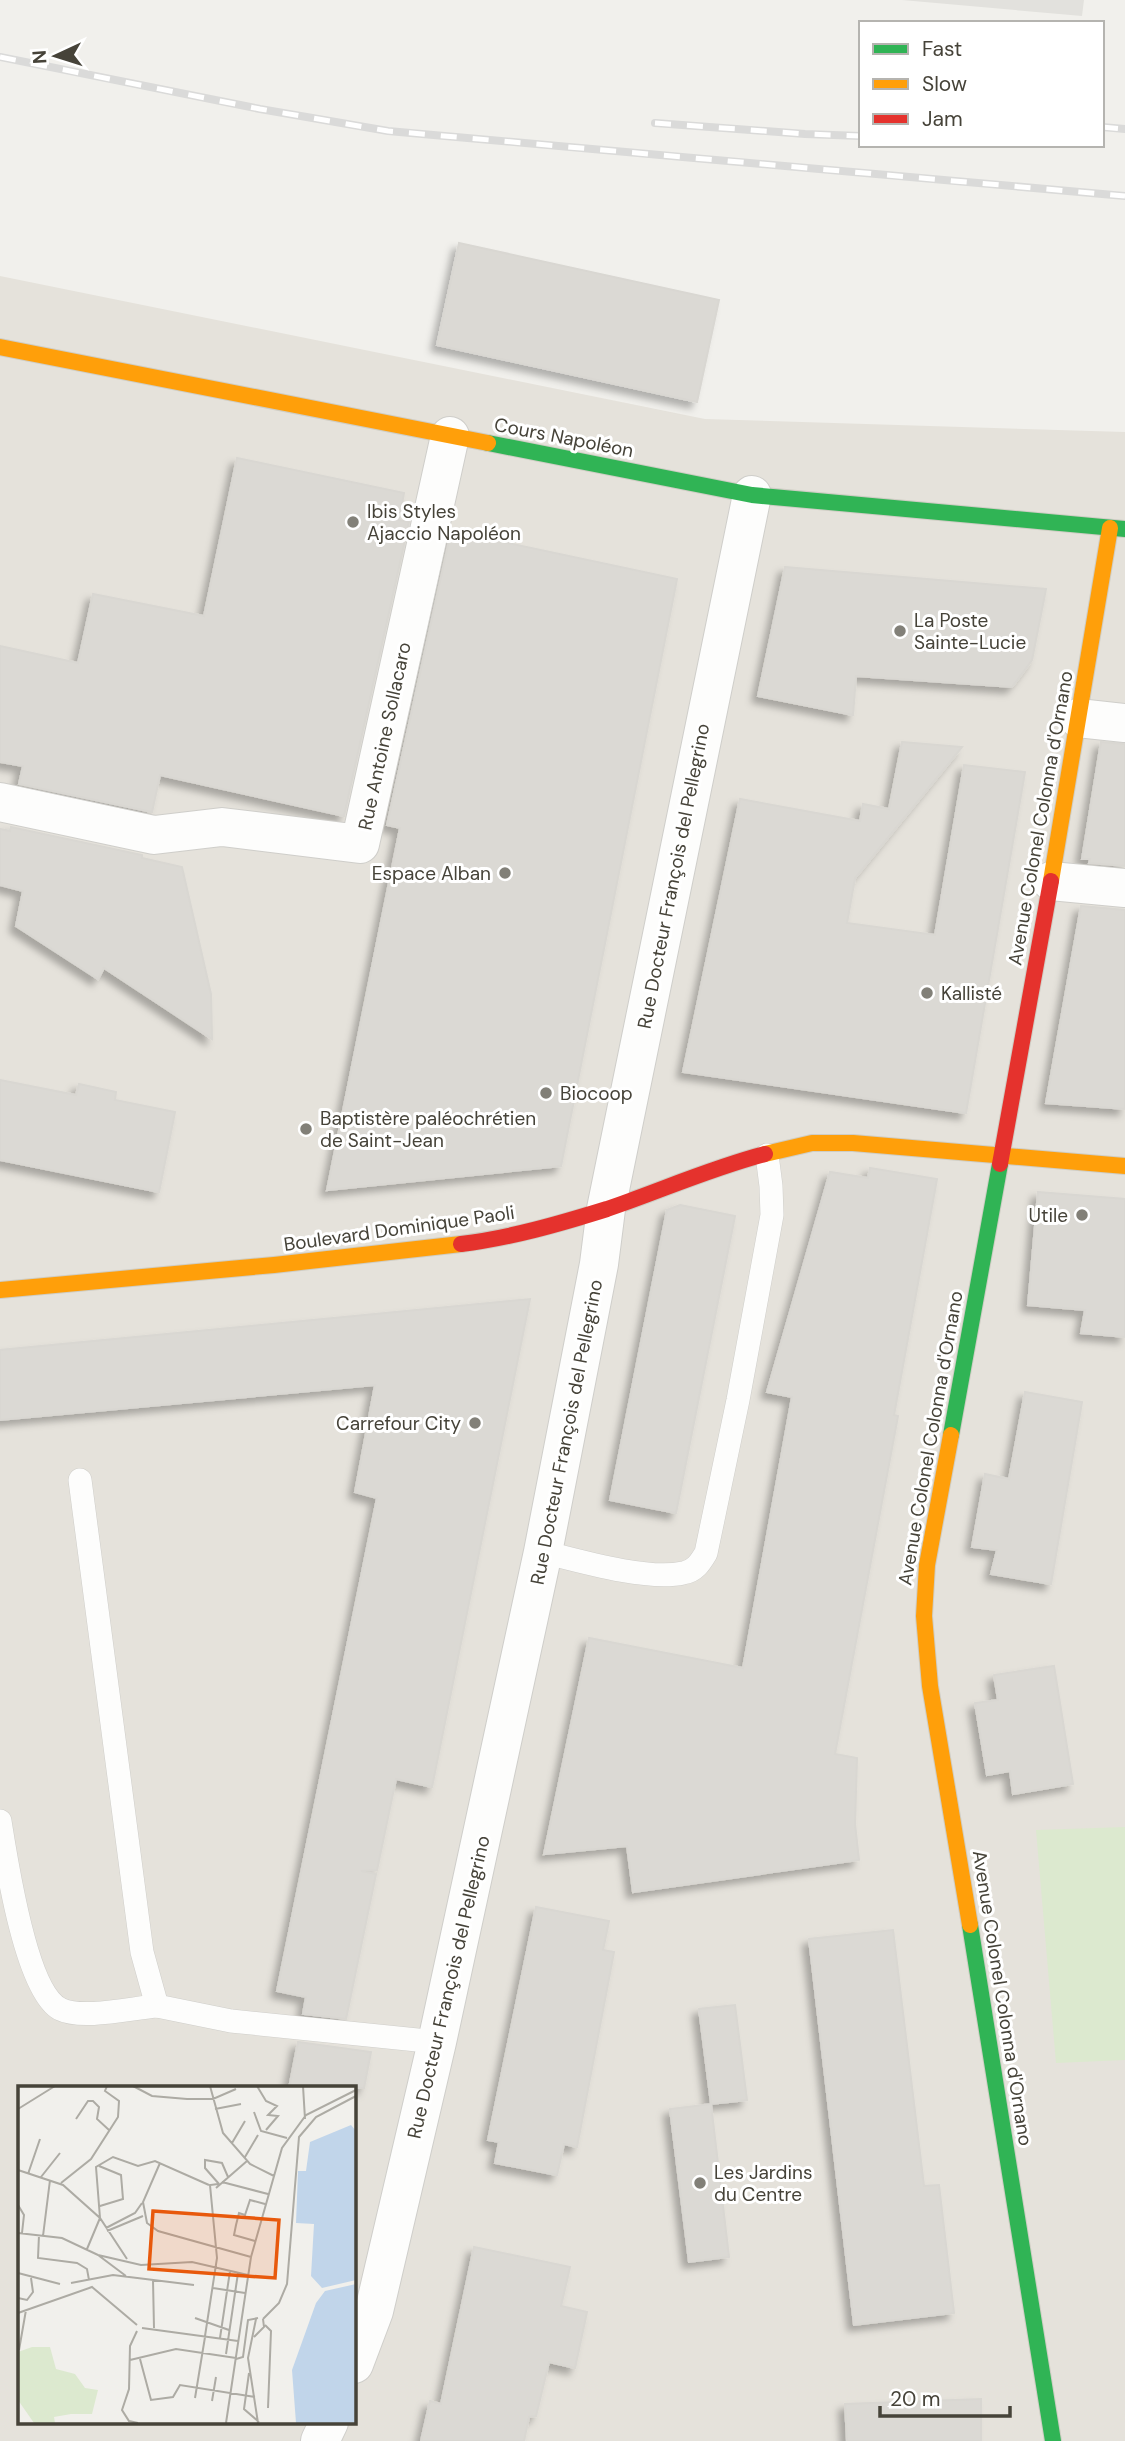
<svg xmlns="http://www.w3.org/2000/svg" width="1125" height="2441" font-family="'DM Sans',sans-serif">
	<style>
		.residential { fill: #e5e2db; fill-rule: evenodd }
		.green { fill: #dce9cf }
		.parking { fill: #e2e1dd }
		.building { fill: #dbd9d4; stroke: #d9d7d2; stroke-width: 2; filter: url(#shadow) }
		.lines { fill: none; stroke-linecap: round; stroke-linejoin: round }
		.lane-casing { stroke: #cfceca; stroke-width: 24 }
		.street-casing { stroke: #cfceca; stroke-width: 40 }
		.fast-casing { stroke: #cfcdc4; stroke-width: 18 }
		.slow-casing { stroke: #cfcdc4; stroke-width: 18 }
		.jam-casing { stroke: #cfcdc4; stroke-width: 18 }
		.lane { stroke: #fdfdfc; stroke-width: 23 }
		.street { stroke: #fdfdfc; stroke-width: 38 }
		.fast { stroke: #30b455; stroke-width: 16 }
		.slow { stroke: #ff9f0a; stroke-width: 16 }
		.jam { stroke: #e5322d; stroke-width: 16 }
		.rail-casing { stroke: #dadad9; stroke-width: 8 }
		.rail { stroke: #fff; stroke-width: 5; stroke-dasharray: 16; stroke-linecap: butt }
		.poi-dot { fill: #828078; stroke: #fff; stroke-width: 2.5 }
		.labels { text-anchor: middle; stroke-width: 6; stroke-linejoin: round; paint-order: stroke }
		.street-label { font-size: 19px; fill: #464339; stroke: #fff }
		.poi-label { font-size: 19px; fill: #464339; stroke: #fff; text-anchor: start }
		.inset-road { fill: none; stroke: #adaba4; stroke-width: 2 }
		.view { fill: #e8590c; fill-opacity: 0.15; stroke: #e8590c; stroke-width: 3.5 }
		.inset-edge { fill: none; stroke: #464339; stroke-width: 3.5 }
	</style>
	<defs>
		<filter id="shadow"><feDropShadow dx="-6" dy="6" stdDeviation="3.5" flood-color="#0004"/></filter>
	</defs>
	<rect width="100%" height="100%" fill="#f1f0ec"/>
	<path class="residential" d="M0,276L705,419L1125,432V2441H0ZM19,2088H354V2422H19Z"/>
	<path class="green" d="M1125,1827V2060L1056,2063L1036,1830Z"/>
	<path class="parking" d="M902,0H1084L1082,16Z"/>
	<g class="building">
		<path d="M459,243L719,300L697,402L437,345Z"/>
		<path d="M237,458L404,493L399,520L409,522L344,816L160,775L152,812L19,784L23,766L0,762V646L78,663L93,594L204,616Z"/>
		<path d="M451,531L677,579L561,1166L327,1190L400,828L387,825Z"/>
		<path d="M785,567L1046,589L1032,660L1012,687L856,676L853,715L758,696Z"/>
		<path d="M902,742L962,747L855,878L847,923L935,935L964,765L1025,772L966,1113L683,1072L740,799L860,821L863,804L889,809Z"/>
		<path d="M1101,742L1125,744V866L1089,863L1090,859H1082Z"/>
		<path d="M11,827L142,855V858L182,867L211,994L212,1039L104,968L98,979L16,926L23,891L0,885V829L10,831Z"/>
		<path d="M1081,906L1125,910V1109L1046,1103Z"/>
		<path d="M0,1080L76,1095L79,1084L116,1092L115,1100L175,1112L159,1192L0,1160Z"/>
		<path d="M870,1168L937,1179L894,1415L898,1416L835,1754L857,1758L855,1824L859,1860L633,1892L627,1846L544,1854L589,1638L743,1668L792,1397L767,1392L830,1172L868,1178Z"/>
		<path d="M1038,1192L1125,1199V1337L1081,1333L1085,1310L1028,1305Z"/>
		<path d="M680,1205L735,1216L676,1513L610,1500L667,1210Z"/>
		<path d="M530,1299L432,1787L396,1779L377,1870L361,1871L376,1874L346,2019L303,2014L306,1997L277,1991L377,1498L355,1492L375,1385L0,1420V1350Z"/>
		<path d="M1025,1392L1082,1402L1051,1584L991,1574L997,1550L972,1547L985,1474L1009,1479Z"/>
		<path d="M1054,1666L1073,1784L1013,1794L1010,1771L987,1775L975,1703L998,1700L994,1675Z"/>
		<path d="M536,1907L609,1921L603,1950L614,1952L577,2147L564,2144L557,2175L495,2163L499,2142L488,2140Z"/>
		<path d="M893,1930L924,2186L939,2185L954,2313L854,2325L809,1939Z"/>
		<path d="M735,2005L747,2100L711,2104L699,2009Z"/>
		<path d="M298,2042L371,2052L364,2088H289Z"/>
		<path d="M711,2104L729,2257L689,2262L670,2109Z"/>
		<path d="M474,2247L570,2267L561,2306L587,2312L575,2368L549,2362L536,2416L529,2417L524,2441H421L430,2401L441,2404Z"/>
		<path d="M981,2399V2441H847L845,2404Z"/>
	</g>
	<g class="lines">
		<defs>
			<g id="lane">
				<path d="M80,1480L142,1952L157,2006L231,2021L437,2042"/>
				<path d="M543,1552C579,1561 648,1581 683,1573C695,1571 700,1563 706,1553L738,1400L772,1215L771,1186L767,1155"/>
				<path d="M0,1821C6,1859 26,1991 60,2009C82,2020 132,2008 157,2006"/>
			</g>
			<g id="street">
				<path d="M1078,718L1125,723"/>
				<path d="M0,802L154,835L222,827L360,844L450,436"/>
				<path d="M1051,881L1125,888"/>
				<path d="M354,2364L374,2311L437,2042L543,1552L599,1264L606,1209L752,495"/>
				<path d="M320,2441L329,2422"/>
			</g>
			<g id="fast">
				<path d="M488,443L752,495L1125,529"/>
				<path d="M951,1435L1000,1164"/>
				<path d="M970,1925L1053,2441"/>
			</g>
			<g id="slow">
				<path d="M0,347L488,443"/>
				<path d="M1051,881L1110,528"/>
				<path d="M765,1154L812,1143H853L1125,1166"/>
				<path d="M0,1290L274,1265L461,1244"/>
				<path d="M951,1435L927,1565L924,1616L930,1686L970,1925"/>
			</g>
			<g id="jam">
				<path d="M1000,1164L1051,881"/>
				<path d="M461,1244C510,1238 559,1224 607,1209C660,1191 711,1168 765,1154"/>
			</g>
		</defs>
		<use href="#lane" class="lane-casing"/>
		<use href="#street" class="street-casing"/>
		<use href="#fast" class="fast-casing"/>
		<use href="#slow" class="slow-casing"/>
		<use href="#jam" class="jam-casing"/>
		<use href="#lane" class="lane"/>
		<use href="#street" class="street"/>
		<use href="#fast" class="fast"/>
		<use href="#slow" class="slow"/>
		<use href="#jam" class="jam"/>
		<defs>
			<g id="rail">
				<path d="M0,57L260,109L388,131L1125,196"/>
				<path d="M655,123L805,134L861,136"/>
				<path d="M1102,127L1125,129"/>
			</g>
		</defs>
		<use href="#rail" class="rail-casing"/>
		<use href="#rail" class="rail"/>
	</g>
	<g class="poi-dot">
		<circle cx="353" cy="522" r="7"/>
		<circle cx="900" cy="631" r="7"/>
		<circle cx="505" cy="873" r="7"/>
		<circle cx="927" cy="993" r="7"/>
		<circle cx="546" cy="1093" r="7"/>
		<circle cx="306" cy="1129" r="7"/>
		<circle cx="1082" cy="1215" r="7"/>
		<circle cx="475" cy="1423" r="7"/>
		<circle cx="700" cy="2183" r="7"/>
	</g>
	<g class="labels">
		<g class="street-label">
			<text transform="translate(564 437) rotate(11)" y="7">Cours Napoléon</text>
			<text transform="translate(384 736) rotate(-78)" y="7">Rue Antoine Sollacaro</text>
			<text transform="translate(1040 818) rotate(-80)" y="7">Avenue Colonel Colonna d'Ornano</text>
			<text transform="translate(673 876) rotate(-79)" y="7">Rue Docteur François del Pellegrino</text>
			<text transform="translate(399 1228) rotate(-8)" y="7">Boulevard Dominique Paoli</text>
			<text transform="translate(566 1432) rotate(-79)" y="7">Rue Docteur François del Pellegrino</text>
			<text transform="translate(930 1438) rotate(-80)" y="7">Avenue Colonel Colonna d'Ornano</text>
			<text transform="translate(448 1987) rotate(-77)" y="7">Rue Docteur François del Pellegrino</text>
			<text transform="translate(1003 1998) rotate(81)" y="7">Avenue Colonel Colonna d'Ornano</text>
		</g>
		<g class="poi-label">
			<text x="367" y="518">Ibis Styles<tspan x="367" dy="22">Ajaccio Napoléon</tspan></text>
			<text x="914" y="627">La Poste<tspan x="914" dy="22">Sainte-Lucie</tspan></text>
			<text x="491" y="880" text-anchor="end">Espace Alban</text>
			<text x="941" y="1000">Kallisté</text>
			<text x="560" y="1100">Biocoop</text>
			<text x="320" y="1125">Baptistère paléochrétien<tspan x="320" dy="22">de Saint-Jean</tspan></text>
			<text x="1068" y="1222" text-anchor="end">Utile</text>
			<text x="461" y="1430" text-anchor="end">Carrefour City</text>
			<text x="714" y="2179">Les Jardins<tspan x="714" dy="22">du Centre</tspan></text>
		</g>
	</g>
	<g transform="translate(18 2086)">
		<rect width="338" height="338" fill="#f1f0ec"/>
		<path d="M14,261H32L38,283L57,288L67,302L80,304L74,328H53L36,331L37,337H16L0,314V266Z" fill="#dce9cf"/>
		<path d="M333,39L338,45V194L304,202L293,190L296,138L278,137L280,85H288L292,56ZM338,198V337H278L274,284L298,217L307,205Z" fill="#c1d5ea"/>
		<path class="inset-road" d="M115,0L134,10L169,13H195L218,3M192,0L205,47L232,78L256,90M239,0L248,15L259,20L250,29L260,30L248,44M285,0L287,33M0,23L37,0M197,23L223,18M236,26L243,45L269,52M58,33L70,15H75L81,21L79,33L91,44M214,57L227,35M227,71L240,49M142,77L125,116L129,137L140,145L233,171M81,80L103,89L105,113L82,120M0,84L45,99L82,132L109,173M10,88L22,53M23,91L42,67M204,96L250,108M43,97L73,73L100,31L101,15L87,5L89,0M201,98L187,82V74L204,77L210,91M198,102L229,75M0,119L6,129L4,147M88,142L117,127L124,117M89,145L125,130M0,147L44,152L80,169L123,179L174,176L230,189M21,149L20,172L59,177L69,183L71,194M25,150L32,94M237,155L216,149L218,139L221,127L227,129L232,114L247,118M69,163L82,132L78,81L95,71L120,80L137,75L191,99M80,169L108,190M0,187L42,198M135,194L136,242M53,197L95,189L176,199M195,202L227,207M0,212L9,214L15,206L13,192M0,227L74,201L119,239M177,232L211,244M238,233L230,272L240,337M245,233L261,217L269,198L281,51L298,31L338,10M247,239L253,245L250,322M124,242L220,255M119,245L112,260L111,303L104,324L111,335L120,337M187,250L199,172L192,99L200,98M236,251L246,241L245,233M202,252L212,185M1,264L8,224M208,268L220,187M122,273L133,314L155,311L162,299L237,311M218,273L225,271L230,234L240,232M112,274L158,263L218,272M231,287L226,323L241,336M177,312L187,251M194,315L198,291M208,337L233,171L264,62L288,29L338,4"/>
		<path class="view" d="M135,125L261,134L257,192L131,183Z"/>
		<rect width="338" height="338" class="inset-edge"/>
	</g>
	<rect x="859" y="21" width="245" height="126" fill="#ffffff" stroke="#b5b4b0" stroke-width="2"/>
	<rect x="873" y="44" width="35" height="10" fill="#30b455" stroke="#b5b4b0" stroke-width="2"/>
	<text x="922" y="56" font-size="21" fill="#464339">Fast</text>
	<rect x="873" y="79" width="35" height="10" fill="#ff9f0a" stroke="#b5b4b0" stroke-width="2"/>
	<text x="922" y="91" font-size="21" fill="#464339">Slow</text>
	<rect x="873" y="114" width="35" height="10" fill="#e5322d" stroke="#b5b4b0" stroke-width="2"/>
	<text x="922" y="126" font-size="21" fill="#464339">Jam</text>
	<g transform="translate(56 56) rotate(266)" stroke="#ffffff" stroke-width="5" paint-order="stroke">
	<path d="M0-5L12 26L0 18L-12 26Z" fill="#464339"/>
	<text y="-10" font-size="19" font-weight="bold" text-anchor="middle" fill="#464339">N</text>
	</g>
	<path d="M880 2406v10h130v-10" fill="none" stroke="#464339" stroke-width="3.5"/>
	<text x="890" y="2406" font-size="21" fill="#464339" stroke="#ffffff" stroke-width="5" paint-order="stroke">20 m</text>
</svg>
